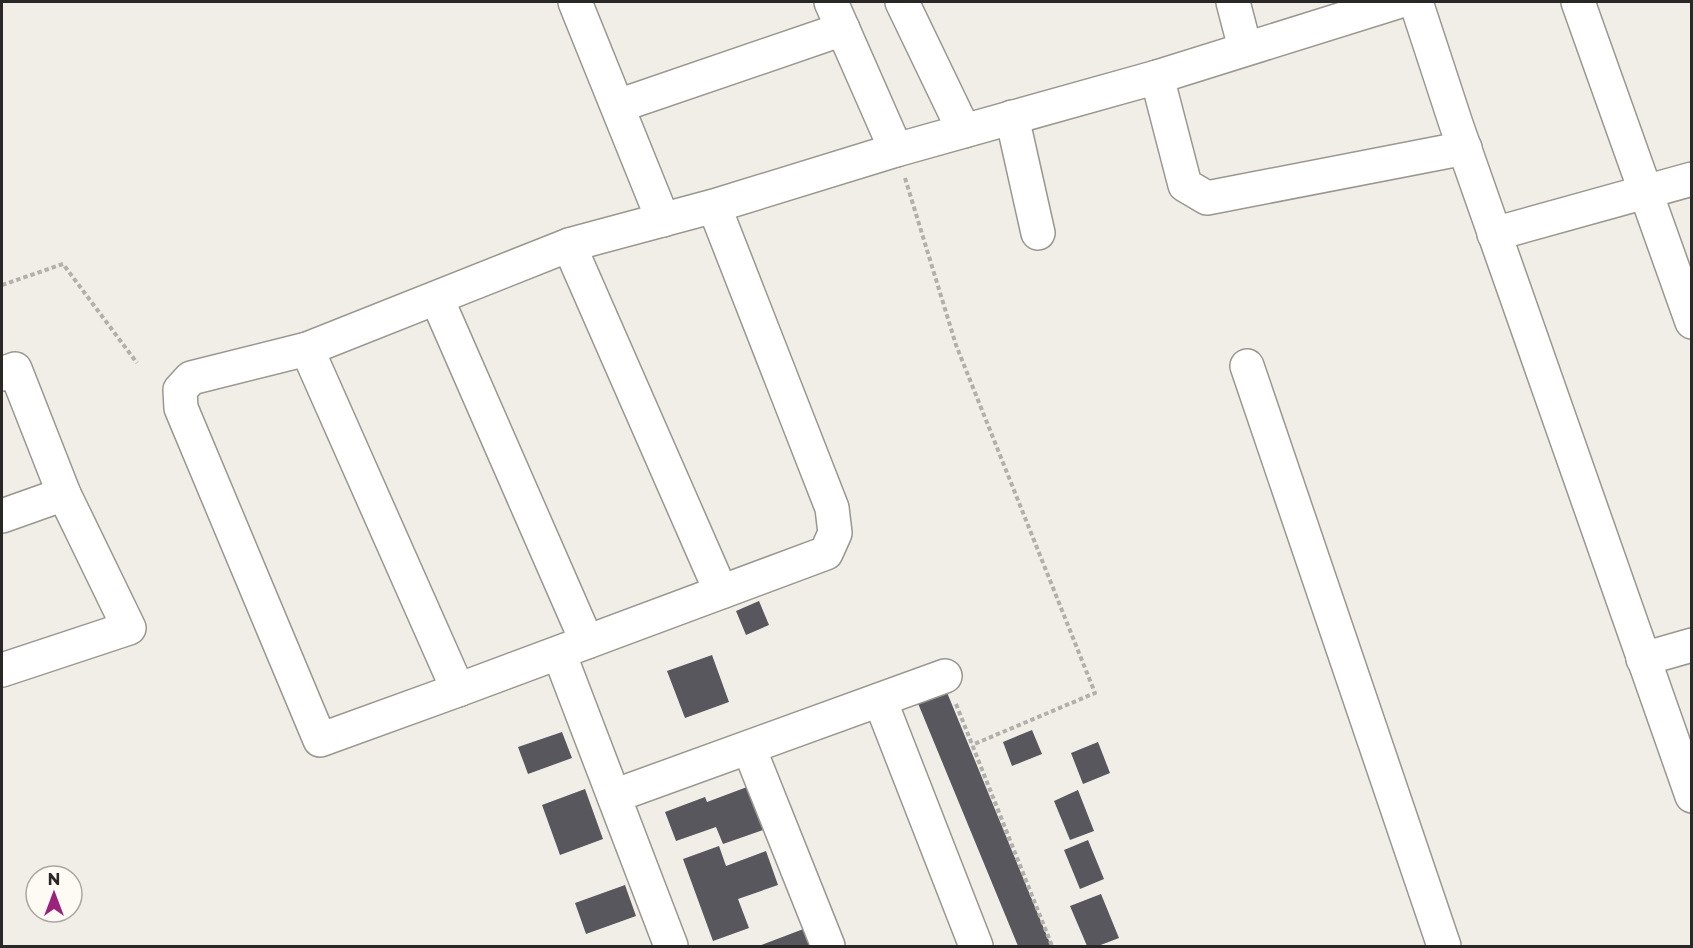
<svg xmlns="http://www.w3.org/2000/svg" width="1693" height="948" font-family="Montserrat,sans-serif">
	<style>
		.building { fill: #58575d }
		.lines { fill: none; stroke-linecap: round; stroke-linejoin: round }
		.minor-casing { stroke: #999790; stroke-width: 36 }
		.path { stroke: #b2b0aa; stroke-width: 4; stroke-dasharray: 4.5 3; stroke-linecap: butt }
		.minor { stroke: #fff; stroke-width: 33 }
	</style>
	<rect width="100%" height="100%" fill="#f0eee7"/>
	<g class="building">
		<path d="M759,601L769,625L746,635L736,611Z"/>
		<path d="M712,655L729,702L685,718L667,671Z"/>
		<path d="M946,690L1051,946H1018L917,701Z"/>
		<path d="M1032,730L1042,754L1012,766L1003,742Z"/>
		<path d="M562,732L572,758L528,774L518,747Z"/>
		<path d="M1098,742L1110,773L1083,784L1071,753Z"/>
		<path d="M747,787L763,830L723,844L716,827L676,841L665,812L705,797L707,802Z"/>
		<path d="M585,789L603,839L560,855L542,805Z"/>
		<path d="M1078,790L1094,831L1070,840L1054,801Z"/>
		<path d="M1088,840L1104,879L1080,889L1064,850Z"/>
		<path d="M719,846L726,866L766,851L778,885L738,899L749,928L713,941L683,859Z"/>
		<path d="M625,885L636,916L586,934L575,903Z"/>
		<path d="M1101,894L1119,938L1098,946H1087L1070,906Z"/>
		<path d="M814,925L823,946H759Z"/>
	</g>
	<g class="lines">
		<defs>
			<g id="minor">
				<path d="M575,2L663,220"/>
				<path d="M831,2L896,150"/>
				<path d="M902,2L964,131"/>
				<path d="M1233,2L1245,48"/>
				<path d="M1416,2L1456,124L1692,796"/>
				<path d="M1578,2L1692,322"/>
				<path d="M1157,77L1185,185L1207,198L1465,148"/>
				<path d="M618,106L843,29"/>
				<path d="M1012,117L1038,233"/>
				<path d="M714,206L832,508L835,533L826,553L458,690L320,740L181,408L180,390L191,378L307,349L569,245L714,206L896,150L1157,77L1397,2"/>
				<path d="M1494,234L1692,179"/>
				<path d="M569,245L721,592"/>
				<path d="M437,299L587,642"/>
				<path d="M307,349L458,690"/>
				<path d="M1247,366L1444,946"/>
				<path d="M2,374L15,369L64,494L129,628L2,670"/>
				<path d="M2,516L64,494"/>
				<path d="M559,653L671,946"/>
				<path d="M1643,659L1692,645"/>
				<path d="M880,700L976,946"/>
				<path d="M749,748L828,946"/>
				<path d="M614,796L945,676"/>
			</g>
		</defs>
		<use href="#minor" class="minor-casing"/>
		<g class="path">
			<path d="M905,178L956,345L1095,693L972,745"/>
			<path d="M2,285L63,264L137,363"/>
			<path d="M956,704L1052,946"/>
		</g>
		<use href="#minor" class="minor"/>
	</g>
	<rect width="1693" height="948" fill="none" stroke="#292826" stroke-width="6"/>
	<g transform="translate(54 894)"><circle r="28" fill="#fdfbf4" stroke="#a8a7a2" stroke-width="1.5"/>
	<path d="M0-4.5L10 22L0 15L-10 22Z" fill="#9c237b"/>
	<text y="-9" font-size="16" font-weight="bold" text-anchor="middle" fill="#292826">N</text>
	</g>
</svg>
